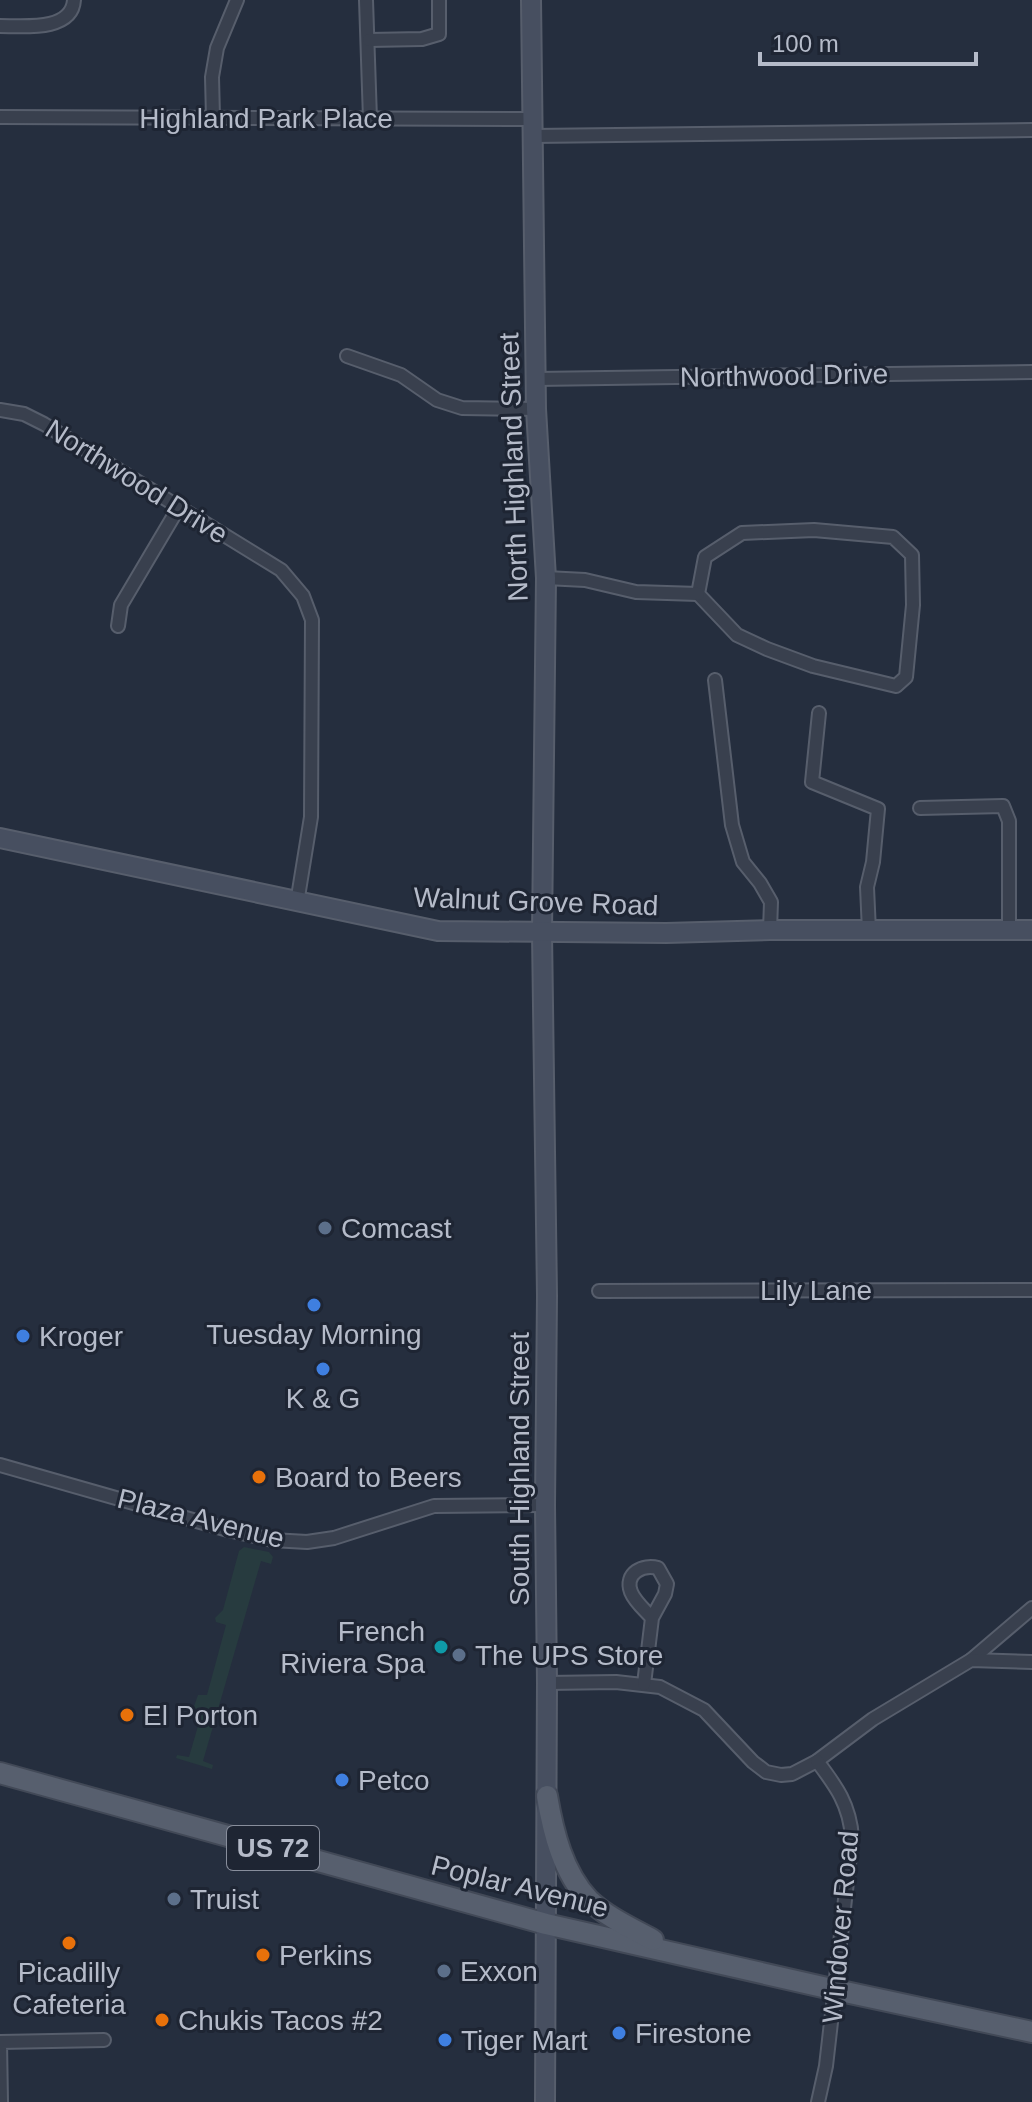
<svg xmlns="http://www.w3.org/2000/svg" width="1032" height="2102" font-family="Arial,sans-serif">
	<style>
		.green { fill: #273b3f }
		.lines { fill: none; stroke-linecap: round; stroke-linejoin: round }
		.minor-casing { stroke: #575e6c; stroke-width: 16 }
		.secondary-casing { stroke: #575e6c; stroke-width: 22 }
		.primary-casing { stroke: #424957; stroke-width: 24 }
		.minor { stroke: #39404e; stroke-width: 12 }
		.secondary { stroke: #474f60; stroke-width: 18 }
		.primary { stroke: #575f6e; stroke-width: 20 }
		.service-dot { fill: #5c6f8a; stroke: #1e2533; stroke-width: 3 }
		.shop-dot { fill: #3f7fe0; stroke: #1e2533; stroke-width: 3 }
		.food-dot { fill: #e8710a; stroke: #1e2533; stroke-width: 3 }
		.culture-dot { fill: #0f9aa8; stroke: #1e2533; stroke-width: 3 }
		.labels { text-anchor: middle; stroke-width: 6; stroke-linejoin: round; paint-order: stroke }
		.shield { fill: #1e2533; stroke: #888e9c; stroke-width: 2 }
		.shield-label { font-size: 26px; font-weight: bold; fill: #b5bbc9 }
		.street-label { font-size: 28px; fill: #b5bbc9; stroke: #1e2533 }
		.poi-label { font-size: 28px; fill: #b5bbc9; stroke: #1e2533; text-anchor: start }
	</style>
	<rect width="100%" height="100%" fill="#252e3e"/>
	<path class="green" d="M244,1547L269,1552L273,1557L271,1564L261,1561L203,1761L213,1765L212,1769L176,1758L177,1755L189,1757L200,1719L192,1712L198,1695H207L226,1625L216,1622L215,1618L223,1610L239,1551Z"/>
	<g class="lines">
		<defs>
			<g id="minor">
				<path d="M366,0L370,119"/>
				<path d="M0,26C22,26 72,32 74,0"/>
				<path d="M369,40L422,39L439,34V0"/>
				<path d="M0,117L533,119"/>
				<path d="M213,117L212,77L217,48L237,0"/>
				<path d="M533,136L1032,130"/>
				<path d="M347,356L401,375L437,400L462,408L536,409"/>
				<path d="M536,379L1032,372"/>
				<path d="M0,410L24,414L44,424L281,570L303,596L312,620L311,817L297,903"/>
				<path d="M814,530L893,537L912,555L913,605L906,677L896,686L813,666L767,649L737,635L698,594L705,557L742,533Z"/>
				<path d="M546,578L585,580L636,592L698,594"/>
				<path d="M118,626L121,605L179,507"/>
				<path d="M715,680L732,825L743,862L760,883L771,902L770,930"/>
				<path d="M819,713L812,782L878,809L873,862L867,887L869,931"/>
				<path d="M920,808L1003,806L1009,821V930"/>
				<path d="M599,1291L1032,1290"/>
				<path d="M0,1465L228,1530L272,1540L307,1542L334,1538L434,1506L545,1505"/>
				<path d="M971,1660L1032,1608"/>
				<path d="M547,1683L616,1682L660,1687L704,1710L753,1762L766,1772L781,1775L792,1774L817,1761L873,1719L971,1660L1032,1662"/>
				<path d="M644,1684L652,1618L665,1594L667,1584L658,1568C643,1564 624,1573 631,1592C635,1602 645,1610 652,1618"/>
				<path d="M817,1761C836,1786 850,1805 852,1838L826,2066L818,2102"/>
				<path d="M1,2102L0,2042L104,2040"/>
			</g>
			<g id="secondary">
				<path d="M531,0L536,409L546,578L542,933L547,1296L545,1505L547,1683L545,2102"/>
				<path d="M0,838L438,931L666,933L770,930H1032"/>
			</g>
			<g id="primary">
				<path d="M0,1773L546,1924L836,1990L1032,2032"/>
				<path d="M547,1796C553,1832 563,1873 589,1900C607,1917 631,1928 653,1940"/>
			</g>
		</defs>
		<use href="#minor" class="minor-casing"/>
		<use href="#secondary" class="secondary-casing"/>
		<use href="#primary" class="primary-casing"/>
		<use href="#minor" class="minor"/>
		<use href="#secondary" class="secondary"/>
		<use href="#primary" class="primary"/>
	</g>
	<g class="service-dot">
		<circle cx="325" cy="1228" r="8"/>
		<circle cx="459" cy="1655" r="8"/>
		<circle cx="174" cy="1899" r="8"/>
		<circle cx="444" cy="1971" r="8"/>
	</g>
	<g class="shop-dot">
		<circle cx="314" cy="1305" r="8"/>
		<circle cx="23" cy="1336" r="8"/>
		<circle cx="323" cy="1369" r="8"/>
		<circle cx="342" cy="1780" r="8"/>
		<circle cx="619" cy="2033" r="8"/>
		<circle cx="445" cy="2040" r="8"/>
	</g>
	<g class="food-dot">
		<circle cx="259" cy="1477" r="8"/>
		<circle cx="127" cy="1715" r="8"/>
		<circle cx="69" cy="1943" r="8"/>
		<circle cx="263" cy="1955" r="8"/>
		<circle cx="162" cy="2020" r="8"/>
	</g>
	<circle class="culture-dot" cx="441" cy="1647" r="8"/>
	<g class="labels">
		<rect class="shield" x="227" y="1826" width="92" height="44" rx="6"/>
		<g class="shield-label">
			<text x="273" y="1857">US 72</text>
		</g>
		<g class="street-label">
			<text x="266" y="128">Highland Park Place</text>
			<text transform="translate(784 375) rotate(-1)" y="10">Northwood Drive</text>
			<text transform="translate(513 467) rotate(-92)" y="10">North Highland Street</text>
			<text transform="translate(137 481) rotate(32)" y="10">Northwood Drive</text>
			<text transform="translate(536 901) rotate(2)" y="10">Walnut Grove Road</text>
			<text x="816" y="1300">Lily Lane</text>
			<text transform="translate(519 1469) rotate(-90)" y="10">South Highland Street</text>
			<text transform="translate(201 1518) rotate(14)" y="10">Plaza Avenue</text>
			<text transform="translate(520 1886) rotate(14)" y="10">Poplar Avenue</text>
			<text transform="translate(840 1927) rotate(-85)" y="10">Windover Road</text>
		</g>
		<g class="poi-label">
			<text x="341" y="1238">Comcast</text>
			<text x="314" y="1344" text-anchor="middle">Tuesday Morning</text>
			<text x="39" y="1346">Kroger</text>
			<text x="323" y="1408" text-anchor="middle">K &amp; G</text>
			<text x="275" y="1487">Board to Beers</text>
			<text x="425" y="1641" text-anchor="end">French<tspan x="425" dy="32">Riviera Spa</tspan></text>
			<text x="475" y="1665">The UPS Store</text>
			<text x="143" y="1725">El Porton</text>
			<text x="358" y="1790">Petco</text>
			<text x="190" y="1909">Truist</text>
			<text x="279" y="1965">Perkins</text>
			<text x="460" y="1981">Exxon</text>
			<text x="69" y="1982" text-anchor="middle">Picadilly<tspan x="69" dy="32">Cafeteria</tspan></text>
			<text x="178" y="2030">Chukis Tacos #2</text>
			<text x="635" y="2043">Firestone</text>
			<text x="461" y="2050">Tiger Mart</text>
		</g>
	</g>
	<path d="M760 52v12h216v-12" fill="none" stroke="#b5bbc9" stroke-width="4"/>
	<text x="772" y="52" font-size="24" fill="#b5bbc9" stroke="#1e2533" stroke-width="6" paint-order="stroke">100 m</text>
</svg>
